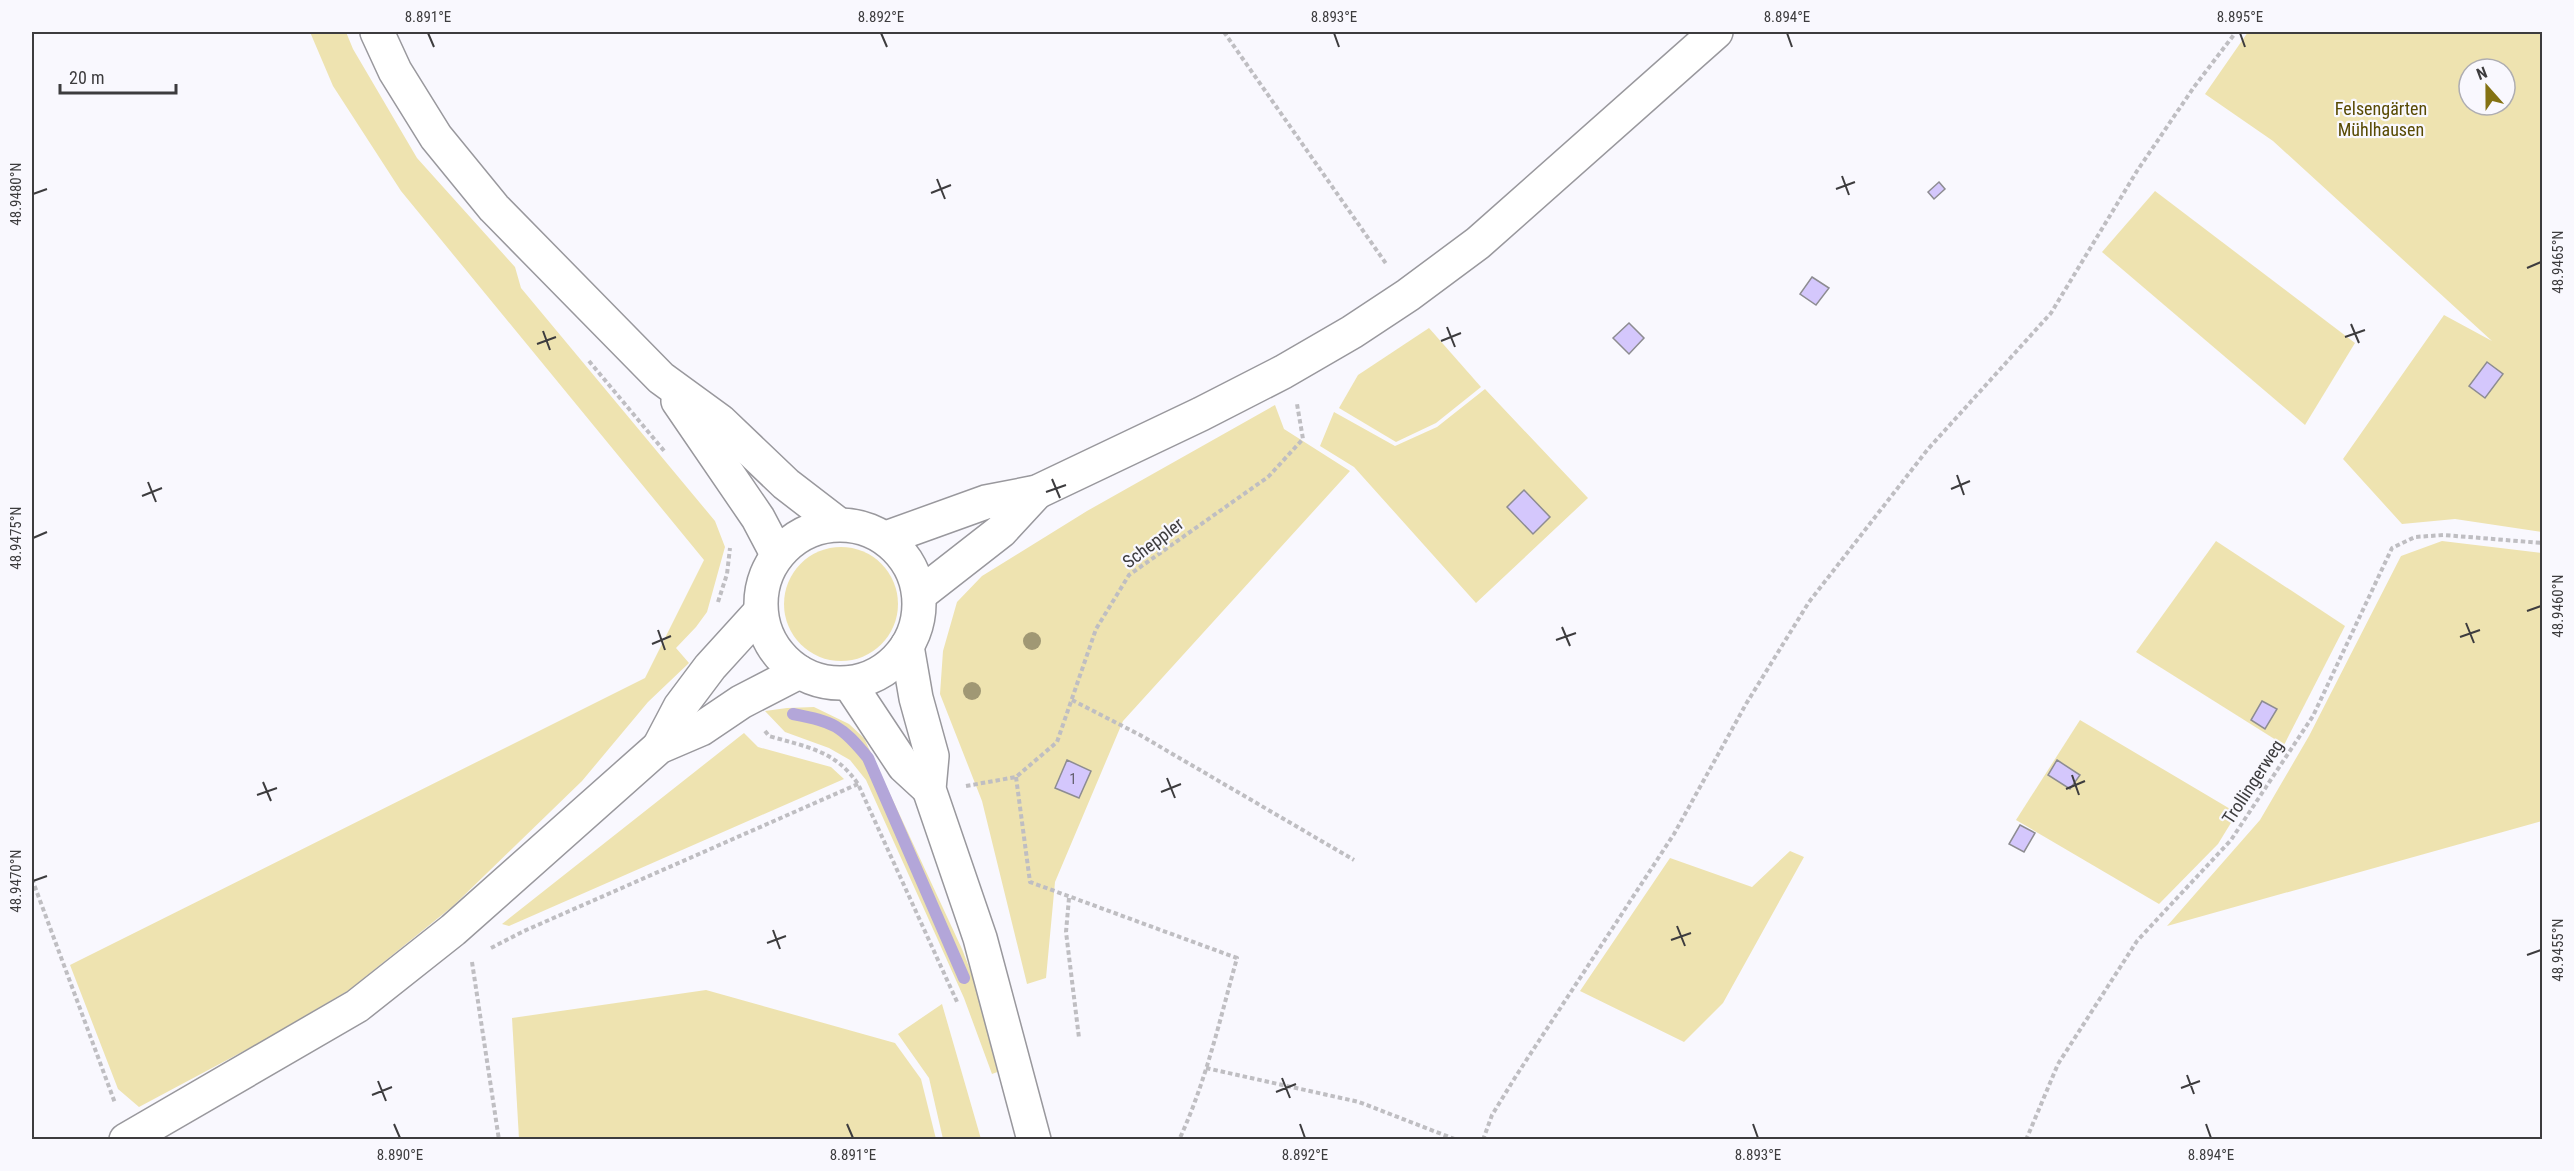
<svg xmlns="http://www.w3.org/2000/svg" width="2574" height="1171" font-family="'Roboto Condensed',sans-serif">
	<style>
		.green { fill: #eee3b0; fill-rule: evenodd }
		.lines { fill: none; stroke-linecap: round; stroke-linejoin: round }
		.stream { stroke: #b3a6d9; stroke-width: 12 }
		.building { fill: #d4c7fc; stroke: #8d8c91; stroke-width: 1.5 }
		.minor-casing { stroke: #99989d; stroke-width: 36 }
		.path { stroke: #bfbec2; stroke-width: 4; stroke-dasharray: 4.5 3; stroke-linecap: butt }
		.minor { stroke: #fff; stroke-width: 33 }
		.tree { fill: #a09874 }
		.ticks { fill: none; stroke: #3d3c3e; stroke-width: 2 }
		.labels { text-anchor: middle; stroke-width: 4.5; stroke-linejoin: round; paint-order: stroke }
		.number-label { font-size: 15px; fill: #635f6e }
		.park-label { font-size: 18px; fill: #584a03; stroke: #f9f8fe }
		.street-label { font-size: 18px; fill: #3d3c3e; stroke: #f9f8fe }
		.neatline { fill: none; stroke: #3d3c3e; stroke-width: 2 }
		.ticks-label { font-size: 15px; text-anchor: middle; fill: #3d3c3e }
	</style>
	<rect width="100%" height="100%" fill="#f9f8fe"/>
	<g class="green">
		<path d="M310,32H346L353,49L417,158L515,267L521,288L715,521L725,547L707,612L696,627L676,648L689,663L648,702L582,781L453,906L349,990L257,1044L139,1107L118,1089L70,965L645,678L704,560L401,191L333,86Z"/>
		<path d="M2248,32H2542V532L2455,519L2402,524L2343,459L2444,315L2492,341L2273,141L2205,94ZM2469,69H2505V105H2469Z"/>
		<path d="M2155,191L2355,343L2305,425L2102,252Z"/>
		<path d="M1429,328L1481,387L1436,423L1396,442L1339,408L1358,375Z"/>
		<path d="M1485,389L1588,498L1476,603L1354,467L1320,446L1334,412L1395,446L1437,427Z"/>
		<path d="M1275,405L1284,429L1350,471L1123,721L1055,882L1046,978L1027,984L982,801L940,694L943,651L957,602L982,576L1087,511Z"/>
		<path d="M2216,541L2345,626L2284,745L2136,652Z"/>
		<path d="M2442,541L2542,553V821L2167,926L2260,820L2309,736L2401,556Z"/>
		<circle cx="841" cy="604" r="57"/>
		<path d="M814,707L849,724L864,738L962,949L974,980L1000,1071L992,1074L964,998L866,780L850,760L829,748L785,732L765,711L787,708Z"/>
		<path d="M2080,720L2237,813L2218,844L2159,904L2016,820Z"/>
		<path d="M744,733L758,747L831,767L844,779L509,926L502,924Z"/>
		<path d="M1790,851L1804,857L1723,1003L1684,1042L1580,991L1670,858L1752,887Z"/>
		<path d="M706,990L895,1043L921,1079L936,1139H519L512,1018Z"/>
		<path d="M942,1004L981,1139H943L929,1078L898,1034Z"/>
	</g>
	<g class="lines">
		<path class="stream" d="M793,714C834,722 841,725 868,758L964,978"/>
	</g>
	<g class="building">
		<path d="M1939,182L1945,189L1934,199L1928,192Z"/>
		<path d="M1812,277L1829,288L1816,305L1800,294Z"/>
		<path d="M1629,323L1644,338L1629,354L1613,338Z"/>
		<path d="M2487,362L2503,374L2485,398L2469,386Z"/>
		<path d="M1524,490L1550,517L1533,534L1507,507Z"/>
		<path d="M2262,701L2277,709L2265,729L2251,720Z"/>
		<path d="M1067,760L1091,771L1079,798L1055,788Z"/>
		<path d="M2057,760L2080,775L2070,789L2048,775Z"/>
		<path d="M2020,825L2035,833L2024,852L2009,844Z"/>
	</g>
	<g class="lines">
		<defs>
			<g id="minor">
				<path d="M377,32L395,71L436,137L494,208L661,378L720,421L786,484L838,524"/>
				<path d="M678,401L758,518L777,554"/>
				<circle cx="840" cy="604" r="79"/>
				<path d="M886,538L986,502L1037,492L1201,414L1283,372L1352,332L1408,295L1478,243L1716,32"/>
				<path d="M919,595L1001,531L1037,492"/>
				<path d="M907,646L916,698L932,756L929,789L980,938L1034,1140"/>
				<path d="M849,683L904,766L929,789"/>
				<path d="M659,747L680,707L710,667L760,612"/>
				<path d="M126,1140L357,1006L453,930L659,747L701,729L741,702L799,672"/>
			</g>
		</defs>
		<use href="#minor" class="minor-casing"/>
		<g class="path">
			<path d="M1224,32L1387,265"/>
			<path d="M589,361L665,452"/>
			<path d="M718,602L727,574L730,548"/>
			<path d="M1072,700L1140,735L1354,860"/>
			<path d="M765,731L769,736C806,747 835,750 858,784L958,1004"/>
			<path d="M1016,777L1030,882L1237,958C1220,1019 1206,1082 1179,1140"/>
			<path d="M966,786L1016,777L1057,742L1096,629L1129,575L1268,477L1303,439L1297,404"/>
			<path d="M32,879L115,1103"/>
			<path d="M1069,898L1066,932L1079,1038"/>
			<path d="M491,948L524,931L858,784"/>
			<path d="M472,962L499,1140"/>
			<path d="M1206,1068L1359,1102L1457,1140"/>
			<path d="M1483,1140L1492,1115L1516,1076L1674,834L1746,704L1809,602L1928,449L2051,313L2137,171L2194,87L2236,32"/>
			<path d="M2026,1140L2058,1064L2137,941L2231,840L2313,716L2392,548L2415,537L2444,535L2542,543"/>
		</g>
		<use href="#minor" class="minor"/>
	</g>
	<g class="tree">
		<circle cx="1032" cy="641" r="9"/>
		<circle cx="972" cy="691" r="9"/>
	</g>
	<path class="ticks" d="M428,33L434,47M881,33L887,47M1334,33L1339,47M1787,33L1792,47M2240,33L2245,47M1842,176L1849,195M937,179L945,199M1836,189L1855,182M931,193L951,185M33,194L47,189M2527,268L2541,262M2351,324L2359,343M1447,327L1455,347M543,331L550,350M2345,337L2365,330M1441,341L1461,333M537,344L556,337M1957,475L1964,495M1052,479L1060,498M148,482L156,502M1951,489L1970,481M1046,492L1066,485M142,496L162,488M33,538L47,532M2527,611L2541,606M2466,623L2474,643M1562,627L1570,646M658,630L665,650M2460,637L2480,630M1556,640L1576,633M652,644L671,636M2072,775L2079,795M1167,778L1175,798M263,782L271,801M2066,789L2085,781M1161,792L1181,784M257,795L277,788M33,881L47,876M1677,926L1685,946M773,930L780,949M1671,940L1691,933M767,943L786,936M2527,955L2541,950M2187,1075L2194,1094M1282,1078L1290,1098M378,1081L386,1101M2181,1088L2200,1081M1276,1092L1296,1084M372,1095L392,1087M394,1124L400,1138M847,1124L853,1138M1300,1124L1305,1138M1753,1124L1758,1138M2206,1124L2211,1138"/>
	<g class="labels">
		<g class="number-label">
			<text x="1073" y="784">1</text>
		</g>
		<g class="park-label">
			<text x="2381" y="115">Felsengärten<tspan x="2381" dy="21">Mühlhausen</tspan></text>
		</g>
		<g class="street-label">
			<text transform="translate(1153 543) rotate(-37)" y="6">Scheppler</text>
			<text transform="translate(2253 782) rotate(-57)" y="6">Trollingerweg</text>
		</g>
	</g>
	<rect width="2574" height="1171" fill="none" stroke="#f9f8fe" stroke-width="66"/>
	<g transform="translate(2487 87) rotate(339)"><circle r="28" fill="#f9f8fe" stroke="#aeadb1" stroke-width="1.5"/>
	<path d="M0-4.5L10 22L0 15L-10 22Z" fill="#847213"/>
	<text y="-9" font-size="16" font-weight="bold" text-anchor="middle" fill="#3d3c3e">N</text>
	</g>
	<path d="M60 84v9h116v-9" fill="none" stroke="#3d3c3e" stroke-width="3"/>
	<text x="69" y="84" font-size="18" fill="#3d3c3e" stroke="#f9f8fe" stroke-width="4.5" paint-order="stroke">20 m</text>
	<rect x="33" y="33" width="2508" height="1105" class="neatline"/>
	<g class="ticks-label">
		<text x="428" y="22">8.891°E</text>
		<text x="881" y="22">8.892°E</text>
		<text x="1334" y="22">8.893°E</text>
		<text x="1787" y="22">8.894°E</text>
		<text x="2240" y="22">8.895°E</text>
		<text transform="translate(16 194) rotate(-90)" y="5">48.9480°N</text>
		<text transform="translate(2558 262) rotate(-90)" y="5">48.9465°N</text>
		<text transform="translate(16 538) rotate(-90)" y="5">48.9475°N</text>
		<text transform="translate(2558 606) rotate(-90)" y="5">48.9460°N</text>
		<text transform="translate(16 881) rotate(-90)" y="5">48.9470°N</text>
		<text transform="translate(2558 950) rotate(-90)" y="5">48.9455°N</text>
		<text x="400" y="1160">8.890°E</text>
		<text x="853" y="1160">8.891°E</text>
		<text x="1305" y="1160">8.892°E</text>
		<text x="1758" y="1160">8.893°E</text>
		<text x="2211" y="1160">8.894°E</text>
	</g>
</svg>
